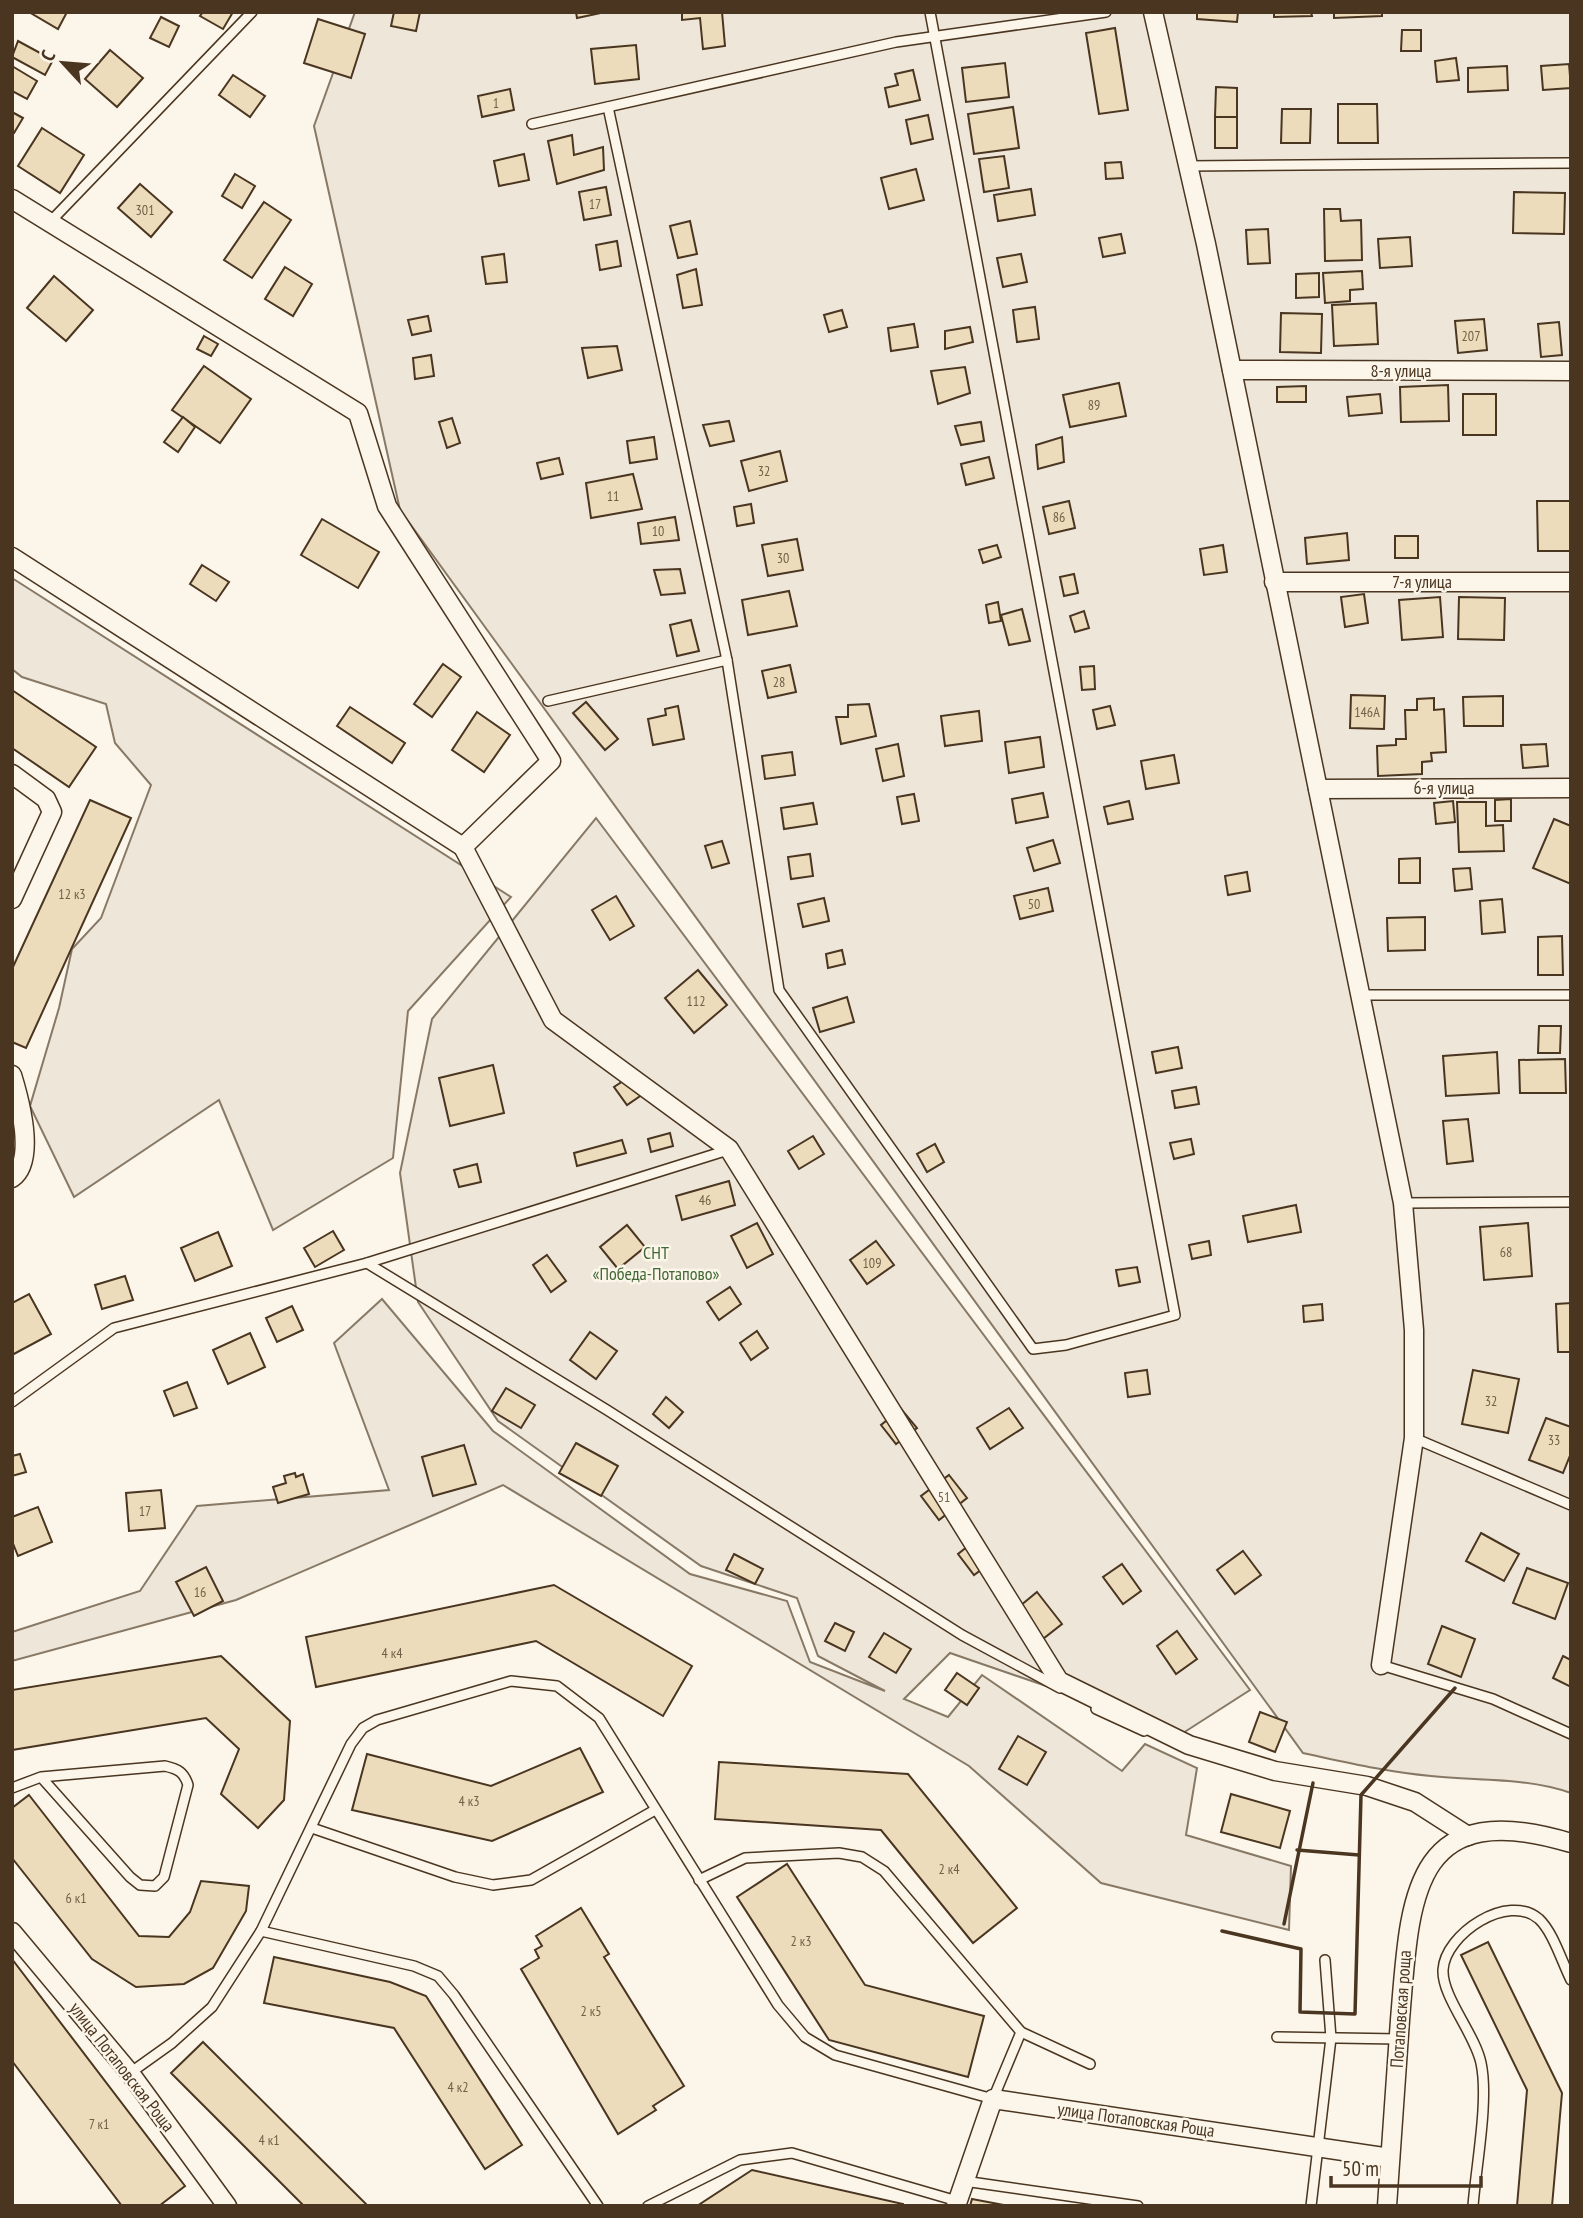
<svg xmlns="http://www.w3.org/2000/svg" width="1583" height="2218" font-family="'PT Sans Narrow',sans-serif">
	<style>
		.green { fill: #ede6d9; stroke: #887966; stroke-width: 2 }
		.building { fill: #ecdcbc; stroke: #4a3520; stroke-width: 2 }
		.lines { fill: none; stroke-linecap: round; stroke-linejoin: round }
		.lane-casing { stroke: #4a3520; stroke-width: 12 }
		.street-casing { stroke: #4a3520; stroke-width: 21 }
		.lane { stroke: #fbf6e9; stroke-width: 9 }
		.street { stroke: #fbf6e9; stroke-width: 18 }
		.wall { stroke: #4a3520; stroke-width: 3.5 }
		.labels { text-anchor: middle; stroke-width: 5; stroke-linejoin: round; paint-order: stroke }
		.number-label { font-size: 14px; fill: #725f47 }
		.street-label { font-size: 18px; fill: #4a3520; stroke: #fbf6e9 }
		.park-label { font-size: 18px; fill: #436837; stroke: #fbf6e9 }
	</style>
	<rect width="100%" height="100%" fill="#fbf6e9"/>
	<g class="green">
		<path d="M355,12H1571V1793C1525,1777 1477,1781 1431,1776C1387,1772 1345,1762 1303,1753L400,510L314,126Z"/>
		<path d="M12,578L511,897L408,1011L393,1158L273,1230L219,1100L74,1197L30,1106L59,1008L72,949L101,918L151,785L115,743L106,704L22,677L12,669Z"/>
		<path d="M596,818L1250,1690L1183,1733L950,1653L904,1699L948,1717L982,1675L1122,1771L1145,1744L1197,1768L1186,1835L1291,1866L1289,1930L1101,1883L969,1766L503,1485L236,1600L12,1661V1632L140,1591L197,1506L389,1490L334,1343L382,1299L493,1431L690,1574L787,1601L810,1662L885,1691L818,1656L797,1598L701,1566L498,1421L418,1302L400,1173L432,1019Z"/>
	</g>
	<g class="building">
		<path d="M29,12H67L58,29Z"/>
		<path d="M203,12H233L223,29L200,16Z"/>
		<path d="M394,12H420L416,31L391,26Z"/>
		<path d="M576,12H601V13L577,18Z"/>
		<path d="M682,12H722L725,46L703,49L700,18L682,20Z"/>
		<path d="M1197,12H1238L1237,22L1197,19Z"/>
		<path d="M1274,12H1311L1312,16L1274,17Z"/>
		<path d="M1334,12H1382V16L1334,18Z"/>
		<path d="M161,17L179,26L169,47L150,38Z"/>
		<path d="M318,19L365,34L351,78L304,63Z"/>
		<path d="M1115,28L1128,110L1099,114L1086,33Z"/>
		<path d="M1402,30H1421V51H1401Z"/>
		<path d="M18,41L53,60L45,75L12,57Z"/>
		<path d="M636,45L639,79L595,84L591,49Z"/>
		<path d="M110,50L143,78L117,107L85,79Z"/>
		<path d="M1456,58L1459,80L1437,82L1435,61Z"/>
		<path d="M1005,63L1009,97L966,102L962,68Z"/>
		<path d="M1569,64L1571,88L1543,90L1541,66Z"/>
		<path d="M12,66L37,81L27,99L12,91Z"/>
		<path d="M1507,66L1508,90L1468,92V68Z"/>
		<path d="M913,70L920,100L889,107L885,88L898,85L895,74Z"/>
		<path d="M233,75L265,96L250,117L219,95Z"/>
		<path d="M1216,87L1237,88V117H1215Z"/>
		<path d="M510,89L514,110L482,117L478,96Z"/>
		<path d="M1338,104H1377L1378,143H1338Z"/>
		<path d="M1013,107L1019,148L974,154L968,114Z"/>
		<path d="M1282,109H1311L1310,143H1281Z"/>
		<path d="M12,112L23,118L14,133H12Z"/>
		<path d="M928,115L933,139L911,144L906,120Z"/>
		<rect x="1215" y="117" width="22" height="31"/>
		<path d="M42,128L84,155L60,193L18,166Z"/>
		<path d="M572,135L574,155L603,147L604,170L557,184L548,141Z"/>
		<path d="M524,154L529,180L499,186L494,161Z"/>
		<path d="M1004,156L1009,188L984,192L979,159Z"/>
		<path d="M1121,162L1123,178L1106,179L1105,163Z"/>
		<path d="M916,169L924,200L889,209L881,178Z"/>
		<path d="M235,174L255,186L242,208L222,196Z"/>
		<path d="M140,184L172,212L151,237L118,208Z"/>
		<path d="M606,187L611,215L584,220L579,192Z"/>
		<path d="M1031,189L1035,215L998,221L994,195Z"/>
		<path d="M1514,192L1565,193L1564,234L1513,233Z"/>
		<path d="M264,202L291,220L252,278L224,260Z"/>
		<path d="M1324,209H1340L1341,221L1361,220L1362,260L1325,261Z"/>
		<path d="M690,221L697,254L678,258L670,226Z"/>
		<path d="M1268,229L1270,263L1248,264L1246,230Z"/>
		<path d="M1121,234L1125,253L1103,257L1099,238Z"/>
		<path d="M1410,237L1412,266L1380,268L1378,239Z"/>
		<path d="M617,241L621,266L600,270L596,245Z"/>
		<path d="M504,254L507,282L486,284L482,257Z"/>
		<path d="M1021,254L1027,282L1003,287L997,258Z"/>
		<path d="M285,267L312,284L293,316L265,299Z"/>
		<path d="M696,269L702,305L683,308L677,275Z"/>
		<path d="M1362,271L1363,289L1350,290V301L1325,303L1323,273Z"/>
		<path d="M1319,273V297L1296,298V274Z"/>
		<path d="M54,276L93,310L66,341L27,308Z"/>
		<path d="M1376,303L1378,344L1334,346L1332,305Z"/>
		<path d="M1035,307L1039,339L1017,342L1013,310Z"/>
		<path d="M842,310L847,327L829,332L824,315Z"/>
		<path d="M1281,313L1322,314L1321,353L1280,352Z"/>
		<path d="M428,316L431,331L412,335L408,320Z"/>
		<path d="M1484,319L1487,350L1458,353L1455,321Z"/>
		<path d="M1559,322L1562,355L1541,357L1538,324Z"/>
		<path d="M914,324L918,347L891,351L888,328Z"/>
		<path d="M970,327L973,342L945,349V331Z"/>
		<path d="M204,336L218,344L211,356L197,349Z"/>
		<path d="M617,346L622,370L588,378L582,348Z"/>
		<path d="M431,355L434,376L415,379L413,358Z"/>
		<path d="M204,366L251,399L220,443L172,410Z"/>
		<path d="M965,367L970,393L938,404L931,371Z"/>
		<path d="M1119,383L1126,416L1070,427L1063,395Z"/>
		<path d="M1448,385L1449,421L1401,422L1400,387Z"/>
		<path d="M1306,386V402H1277V387Z"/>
		<path d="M1380,394L1382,413L1349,416L1347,397Z"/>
		<rect x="1463" y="394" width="33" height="41"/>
		<path d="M183,417L195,427L178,452L164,442Z"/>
		<path d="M452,418L460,443L447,448L439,422Z"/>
		<path d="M729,421L734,441L710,446L703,425Z"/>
		<path d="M981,422L984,441L961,445L955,426Z"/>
		<path d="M654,437L657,459L630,463L627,441Z"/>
		<path d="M1062,437L1064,462L1038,469L1036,445Z"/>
		<path d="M780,451L787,481L749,491L741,461Z"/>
		<path d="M989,457L994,478L966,485L961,464Z"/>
		<path d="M559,458L563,474L541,479L537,463Z"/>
		<path d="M633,474L642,509L591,518L586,483Z"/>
		<path d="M1069,501L1075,528L1049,534L1043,507Z"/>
		<path d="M1537,501H1571V551H1538Z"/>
		<path d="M751,504L754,523L737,526L734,507Z"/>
		<path d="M675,517L679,540L641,544L638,523Z"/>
		<path d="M322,519L379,552L358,588L301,555Z"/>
		<path d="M1347,533L1349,560L1307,564L1305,538Z"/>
		<rect x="1395" y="536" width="23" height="22"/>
		<path d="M797,539L803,570L768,576L762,545Z"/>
		<path d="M997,545L1001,557L983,563L979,550Z"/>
		<path d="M1223,545L1227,572L1204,575L1200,549Z"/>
		<path d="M202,565L229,582L216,601L190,584Z"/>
		<path d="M680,569L685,593L661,595L654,570Z"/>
		<path d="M1074,574L1078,593L1064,596L1060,577Z"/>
		<path d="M789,591L797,626L748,635L742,600Z"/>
		<path d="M1364,594L1368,623L1345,627L1341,597Z"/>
		<path d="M1440,597L1443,637L1402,640L1399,600Z"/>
		<path d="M1459,597L1505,598L1504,640L1458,639Z"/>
		<path d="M998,602L1001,621L989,623L986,605Z"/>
		<path d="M1022,609L1030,641L1009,645L1001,615Z"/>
		<path d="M1084,611L1089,628L1075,632L1070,616Z"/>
		<path d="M691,620L699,651L677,656L670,625Z"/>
		<path d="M443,664L461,677L432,717L414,704Z"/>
		<path d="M790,665L796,692L768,698L762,671Z"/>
		<path d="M1094,666L1095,689L1082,690L1080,667Z"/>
		<path d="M12,690L96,747L69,787L12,748Z"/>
		<path d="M1351,695L1385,696L1384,729L1350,728Z"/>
		<path d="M1503,696V726H1464L1463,697Z"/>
		<path d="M1434,698V710L1444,709L1446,752L1431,753L1432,761L1422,762V774L1378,776L1377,746L1396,745V739H1406L1405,710H1417V699Z"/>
		<path d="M586,702L618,739L605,750L573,713Z"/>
		<path d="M869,704L876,736L841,744L836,717H848V705Z"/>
		<path d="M678,706L684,739L653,745L648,719L666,715L665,709Z"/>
		<path d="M1110,706L1115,725L1097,729L1093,710Z"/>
		<path d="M350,707L405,743L392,763L337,726Z"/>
		<path d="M979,711L982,741L945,746L941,716Z"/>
		<path d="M477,712L510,735L484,772L452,750Z"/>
		<path d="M1040,737L1044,767L1009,773L1005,742Z"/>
		<path d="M898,744L904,776L883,781L876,749Z"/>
		<path d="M1546,744L1548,766L1523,768L1521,745Z"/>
		<path d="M792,752L795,775L765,779L762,756Z"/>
		<path d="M1174,755L1179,783L1146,789L1141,761Z"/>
		<path d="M1043,793L1048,817L1016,823L1012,799Z"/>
		<path d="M914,794L919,821L902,824L897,797Z"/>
		<path d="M1511,799V821H1495V800Z"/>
		<path d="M90,800L131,818L26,1048L12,1042V969Z"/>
		<path d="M1129,801L1133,819L1108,824L1104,807Z"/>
		<path d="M1453,801L1455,822L1436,824L1434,803Z"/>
		<path d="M1457,802H1486V826L1503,825L1504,851L1459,852Z"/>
		<path d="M813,803L817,824L784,829L781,808Z"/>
		<path d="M1554,819L1571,826V884L1533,868Z"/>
		<path d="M1053,840L1060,863L1034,871L1027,848Z"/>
		<path d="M722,841L729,863L712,868L705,846Z"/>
		<path d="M810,854L813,876L791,879L788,857Z"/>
		<path d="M1420,858V883H1399V859Z"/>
		<path d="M1470,868L1472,889L1455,891L1453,869Z"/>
		<path d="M1247,872L1250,891L1228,895L1225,876Z"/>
		<path d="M1048,888L1053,911L1020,919L1014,896Z"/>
		<path d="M616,896L634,926L610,940L592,910Z"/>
		<path d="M824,898L829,921L803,927L798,904Z"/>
		<path d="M1502,899L1505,932L1482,934L1480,901Z"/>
		<path d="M1425,917V950L1388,951L1387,918Z"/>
		<path d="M1562,936L1563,975H1538V937Z"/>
		<path d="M842,950L845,964L828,968L826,954Z"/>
		<path d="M698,970L727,1005L694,1033L665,998Z"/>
		<path d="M847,997L854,1022L820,1032L813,1008Z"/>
		<path d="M1539,1026H1561L1560,1053H1538Z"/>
		<path d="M1178,1047L1182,1068L1156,1073L1152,1052Z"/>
		<path d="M1497,1052L1499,1093L1446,1096L1443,1056Z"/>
		<path d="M1565,1059L1566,1093H1520L1519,1060Z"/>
		<path d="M493,1065L504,1113L450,1126L439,1078Z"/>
		<path d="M634,1074L646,1092L627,1105L614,1087Z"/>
		<path d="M1196,1087L1199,1104L1175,1108L1172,1091Z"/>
		<path d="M1468,1119L1473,1161L1447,1164L1443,1121Z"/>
		<path d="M670,1133L673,1146L651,1152L648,1139Z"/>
		<path d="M813,1136L824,1154L799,1169L788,1151Z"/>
		<path d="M1191,1139L1194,1154L1174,1159L1170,1143Z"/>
		<path d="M622,1140L626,1153L577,1166L574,1153Z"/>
		<path d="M935,1144L944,1162L927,1172L917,1154Z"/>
		<path d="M477,1164L481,1182L459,1187L454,1170Z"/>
		<path d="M729,1181L735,1205L682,1220L676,1196Z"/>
		<path d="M1296,1205L1301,1232L1248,1242L1243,1216Z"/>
		<path d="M757,1223L773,1254L747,1268L731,1236Z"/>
		<path d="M1528,1223L1532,1276L1484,1280L1480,1227Z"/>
		<path d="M627,1225L645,1247L618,1269L600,1247Z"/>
		<path d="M333,1231L344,1250L315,1267L304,1248Z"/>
		<path d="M218,1232L232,1266L195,1281L181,1248Z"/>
		<path d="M876,1241L894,1265L867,1284L850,1260Z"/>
		<path d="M1209,1241L1211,1255L1192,1259L1189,1245Z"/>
		<path d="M547,1255L566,1281L551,1292L533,1265Z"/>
		<path d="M1137,1267L1140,1282L1119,1286L1116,1270Z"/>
		<path d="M125,1276L133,1300L102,1309L95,1285Z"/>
		<path d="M730,1287L741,1304L719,1320L707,1302Z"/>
		<path d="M29,1294L51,1334L12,1355V1303Z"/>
		<path d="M1571,1303V1352H1558L1556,1304Z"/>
		<path d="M1322,1304L1323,1320L1304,1322L1303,1306Z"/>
		<path d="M292,1306L303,1330L277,1342L266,1318Z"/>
		<path d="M757,1331L768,1348L751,1360L740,1343Z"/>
		<path d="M590,1332L617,1351L596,1379L570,1360Z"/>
		<path d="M250,1333L265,1367L228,1384L213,1350Z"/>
		<path d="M1147,1370L1150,1394L1128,1397L1125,1373Z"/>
		<path d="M1473,1370L1519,1379L1508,1433L1462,1424Z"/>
		<path d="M187,1382L197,1408L174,1416L164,1391Z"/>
		<path d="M506,1388L535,1405L521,1428L492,1411Z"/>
		<path d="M666,1397L683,1412L669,1428L653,1414Z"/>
		<path d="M1009,1408L1023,1428L990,1449L977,1428Z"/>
		<path d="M901,1409L917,1428L896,1444L881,1425Z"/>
		<path d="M1546,1418L1571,1427V1453L1563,1473L1529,1460Z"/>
		<path d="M576,1443L618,1466L601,1496L559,1473Z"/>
		<path d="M464,1445L476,1484L433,1496L422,1457Z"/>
		<path d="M20,1454L26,1472L12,1476V1456Z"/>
		<path d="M295,1473L296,1477L303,1474L309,1494L278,1503L273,1487L286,1483L284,1476Z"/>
		<path d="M949,1475L967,1498L939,1520L921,1496Z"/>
		<path d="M161,1490L165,1528L129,1531L126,1493Z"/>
		<path d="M38,1507L52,1542L18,1556L12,1541V1517Z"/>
		<path d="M1481,1533L1519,1554L1504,1581L1466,1561Z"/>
		<path d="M977,1539L993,1561L974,1575L958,1554Z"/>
		<path d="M1243,1551L1261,1575L1235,1594L1217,1570Z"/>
		<path d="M734,1554L763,1569L755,1584L726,1570Z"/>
		<path d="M1122,1564L1141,1591L1123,1604L1103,1577Z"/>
		<path d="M206,1567L223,1601L194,1616L176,1582Z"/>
		<path d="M1527,1568L1568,1583L1555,1619L1513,1603Z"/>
		<path d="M554,1585L692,1666L663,1716L536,1641L316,1687L306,1637Z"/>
		<path d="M1037,1592L1062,1624L1039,1642L1015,1610Z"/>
		<path d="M835,1623L854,1632L845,1651L825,1641Z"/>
		<path d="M1442,1626L1475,1639L1461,1677L1428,1664Z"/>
		<path d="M1177,1631L1197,1659L1176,1674L1157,1646Z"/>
		<path d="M884,1633L911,1649L896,1673L869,1657Z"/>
		<path d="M221,1656L290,1721L284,1800L258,1828L221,1794L239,1749L206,1718L12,1750V1690Z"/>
		<path d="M1563,1656L1571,1660V1687L1553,1678Z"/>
		<path d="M957,1673L979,1688L967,1705L945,1690Z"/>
		<path d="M1260,1712L1287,1722L1275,1752L1249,1742Z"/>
		<path d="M1018,1736L1046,1752L1027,1785L999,1769Z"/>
		<path d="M580,1748L603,1792L492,1841L352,1810L367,1754L491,1786Z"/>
		<path d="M719,1762L908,1774L1017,1908L973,1943L881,1830L715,1819Z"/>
		<path d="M1231,1794L1290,1811L1280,1848L1221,1832Z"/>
		<path d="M29,1795L139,1936L169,1937L190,1912L201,1881L249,1886L246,1911L213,1968L184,1984L136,1987L92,1959L12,1858V1808Z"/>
		<path d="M787,1864L865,1985L984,2016L968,2077L829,2040L737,1897Z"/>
		<path d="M581,1908L609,1954L604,1957L684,2086L653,2106L656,2110L618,2134L521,1969L539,1958L535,1950L542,1946L536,1936Z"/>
		<path d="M1488,1942L1562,2093L1552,2206H1517L1527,2090L1461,1955Z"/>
		<path d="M274,1957L390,1982L426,1996L522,2145L485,2169L394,2028L264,2003Z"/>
		<path d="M12,1959L185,2186L159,2206H122L12,2061Z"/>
		<path d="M203,2042L368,2206H304L171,2073Z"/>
		<path d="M752,2170L903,2204V2206H697Z"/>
		<path d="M972,2199L1009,2206H970Z"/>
	</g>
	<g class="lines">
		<defs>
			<g id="lane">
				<path d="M608,107L727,660L779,990L1033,1349L1066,1345L1175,1315L930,12"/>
				<path d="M532,124L896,42L1106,12"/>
				<path d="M1188,166L1571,163"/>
				<path d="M50,222L252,12"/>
				<path d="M548,701L727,660"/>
				<path d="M1360,995H1571"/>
				<path d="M1403,1203L1571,1202"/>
				<path d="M367,1263L607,1410L962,1635L1060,1688"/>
				<path d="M12,1402L114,1328L367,1263L728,1150"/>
				<path d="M1414,1438L1571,1505"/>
				<path d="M1381,1665L1493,1699L1571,1734"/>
				<path d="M1096,1709L1144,1731"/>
				<path d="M12,1788L41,1777L165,1766C178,1769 184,1772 188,1785L164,1877L155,1886L140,1885L130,1877L41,1777"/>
				<path d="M312,1828L455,1877L493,1885L531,1880L655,1810"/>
				<path d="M699,1880L745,1858L839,1853L862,1857L884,1871L1021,2032L1090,2064"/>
				<path d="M261,1931L414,1966L438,1976L454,1995L598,2206"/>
				<path d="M1277,2037L1399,2039"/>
				<path d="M130,2073L172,2043L212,2007L261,1931L351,1744L363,1728L377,1720L511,1681L557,1686L599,1718L778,2005L805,2037L835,2055L993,2099L1021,2032"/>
				<path d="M964,2181L1138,2206"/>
				<path d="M648,2206L740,2160L792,2153L957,2201"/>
				<path d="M1311,2206L1331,2038L1325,1960"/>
				<path d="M1473,2206C1476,2166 1489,2100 1481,2063C1475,2034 1442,1997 1443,1970C1445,1934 1508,1892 1539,1919C1553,1932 1562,1962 1571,1980"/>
			</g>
			<g id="street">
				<path d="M1153,12L1206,244L1403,1203L1414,1330V1438L1381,1665"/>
				<path d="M12,199L358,413L387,506L551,761L463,847L12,557"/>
				<path d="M1232,370L1571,371"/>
				<path d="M1274,582H1571"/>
				<path d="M12,774L46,799L52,812L12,899"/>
				<path d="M1318,789L1571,788"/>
				<path d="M463,847L553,1020L729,1149L1059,1681L1189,1745L1275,1771L1367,1786L1415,1802L1468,1836"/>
				<path d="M12,1075C20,1101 36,1161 12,1178"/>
				<path d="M12,1932L130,2073L227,2206"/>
				<path d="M956,2206L993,2099L1390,2158"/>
				<path d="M1387,2206C1391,2144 1396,2082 1400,2020C1410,1899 1410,1794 1571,1843"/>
			</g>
		</defs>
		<use href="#lane" class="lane-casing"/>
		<use href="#street" class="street-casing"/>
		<use href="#lane" class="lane"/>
		<use href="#street" class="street"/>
		<g class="wall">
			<path d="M1297,1850L1359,1855"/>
			<path d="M1284,1924L1313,1783"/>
			<path d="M1222,1931L1301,1949L1300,2012L1355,2014L1361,1795L1455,1688"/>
		</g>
	</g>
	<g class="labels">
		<g class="number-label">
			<text x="496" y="108">1</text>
			<text x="595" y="209">17</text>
			<text x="145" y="215">301</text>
			<text x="1471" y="341">207</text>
			<text x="1094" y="410">89</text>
			<text x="764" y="476">32</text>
			<text x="613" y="501">11</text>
			<text x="1059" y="522">86</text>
			<text x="658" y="536">10</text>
			<text x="783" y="563">30</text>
			<text x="779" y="687">28</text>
			<text x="1367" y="717">146А</text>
			<text x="72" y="899">12 к3</text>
			<text x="1034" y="909">50</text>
			<text x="696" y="1006">112</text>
			<text x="705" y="1205">46</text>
			<text x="1506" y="1257">68</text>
			<text x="872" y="1268">109</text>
			<text x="1491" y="1406">32</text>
			<text x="1554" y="1445">33</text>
			<text x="944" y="1502">51</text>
			<text x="145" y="1516">17</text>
			<text x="200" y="1597">16</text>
			<text x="392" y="1658">4 к4</text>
			<text x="469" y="1806">4 к3</text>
			<text x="949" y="1874">2 к4</text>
			<text x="76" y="1903">6 к1</text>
			<text x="801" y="1946">2 к3</text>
			<text x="591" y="2016">2 к5</text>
			<text x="458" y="2092">4 к2</text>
			<text x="99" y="2129">7 к1</text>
			<text x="269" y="2145">4 к1</text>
		</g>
		<g class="street-label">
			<text x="1401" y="377">8-я улица</text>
			<text x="1422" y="588">7-я улица</text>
			<text x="1444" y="794">6-я улица</text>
			<text transform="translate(1401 2009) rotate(-86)" y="6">Потаповская роща</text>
			<text transform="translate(122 2067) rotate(52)" y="6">улица Потаповская Роща</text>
			<text transform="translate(1136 2120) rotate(8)" y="6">улица Потаповская Роща</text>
		</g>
		<g class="park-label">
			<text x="656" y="1259">СНТ<tspan x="656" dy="21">«Победа-Потапово»</tspan></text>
		</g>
	</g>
	<rect width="1583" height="2218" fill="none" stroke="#4a3520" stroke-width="28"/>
	<g transform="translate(63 63) rotate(296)" stroke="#fbf6e9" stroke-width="5" paint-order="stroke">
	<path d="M0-5L12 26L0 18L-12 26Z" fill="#4a3520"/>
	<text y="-10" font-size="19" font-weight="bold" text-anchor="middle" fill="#4a3520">С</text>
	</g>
	<path d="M1331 2176v10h150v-10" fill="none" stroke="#4a3520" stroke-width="3.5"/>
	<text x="1342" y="2176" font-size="21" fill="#4a3520" stroke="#fbf6e9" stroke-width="5" paint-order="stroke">50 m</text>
</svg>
